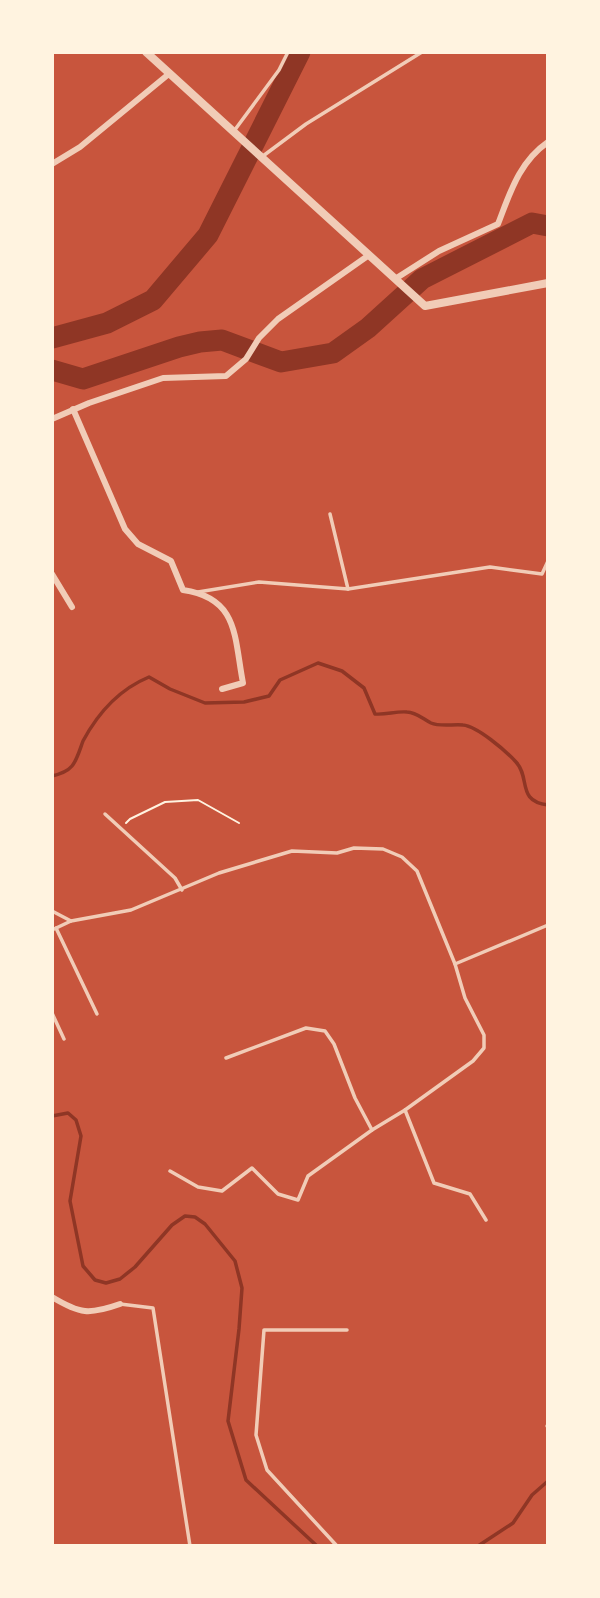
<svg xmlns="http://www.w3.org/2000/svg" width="600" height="1598" font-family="Karla,sans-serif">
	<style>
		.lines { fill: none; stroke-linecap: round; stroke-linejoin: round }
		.stream { stroke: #8f3625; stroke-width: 3.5 }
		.river { stroke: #8f3625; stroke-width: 21 }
		.path { stroke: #fff3e0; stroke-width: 2 }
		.service { stroke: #f1ccb7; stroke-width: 3.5 }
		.minor { stroke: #f1ccb7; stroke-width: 6 }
		.tertiary { stroke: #f1ccb7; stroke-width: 8 }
	</style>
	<rect width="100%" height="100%" fill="#c8553d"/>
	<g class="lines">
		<g class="stream">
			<path d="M52,776C60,774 67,772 72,766C77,760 80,749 83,741C98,713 120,689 149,677L170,689L205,703L244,702L269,696L280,680L318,663L342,671L364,688L375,714C386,715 396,711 407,712C416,712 423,719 431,723C440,727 453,724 463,725C477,726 506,751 516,762C531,778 516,801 548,805"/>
			<path d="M52,1116L68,1113L76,1120L81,1136L70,1201L83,1266L95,1280L106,1283L120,1279L135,1267L172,1225L185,1216L195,1217L205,1224L235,1261L242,1288L239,1329L228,1421L246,1480L317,1546"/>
			<path d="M478,1546L513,1523L532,1495L548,1481"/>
		</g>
		<g class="river">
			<path d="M52,338L107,323L153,300L208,235L300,52"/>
			<path d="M52,370L83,379L179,347L200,342L222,340L281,362L333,353L368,328L422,279L532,223L548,226"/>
		</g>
		<path class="path" d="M126,823L130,819L165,802L198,800L239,823"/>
		<g class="service">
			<path d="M234,131L279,70L288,52"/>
			<path d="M263,156L306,124L422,52"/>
			<path d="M330,514L348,589"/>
			<path d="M198,592L259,582L348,589L490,567L542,574L548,561"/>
			<path d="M105,814L175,878L182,890"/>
			<path d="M52,911L71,921L131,910L219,873L292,851L337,853L354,848L383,849L402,857L417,871L455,964"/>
			<path d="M56,928L97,1014"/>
			<path d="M52,930L71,921"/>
			<path d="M52,1013L64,1039"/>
			<path d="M226,1058L306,1028L325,1031L334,1044L355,1098L372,1130L405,1110L434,1183L470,1194L486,1220"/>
			<path d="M405,1110L473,1061L484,1048V1035L465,998L455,964L548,925"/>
			<path d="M170,1171L198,1187L222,1191L252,1168L278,1194L298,1200L308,1176L372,1130"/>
			<path d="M120,1304L153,1308L190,1546"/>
			<path d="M547,1426H548"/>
			<path d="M337,1546L267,1470L256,1435L264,1330H347"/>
		</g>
		<g class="minor">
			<path d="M52,164L80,147L170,73"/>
			<path d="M395,279L439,251L498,224C510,193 519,162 548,142"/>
			<path d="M73,409L125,529L138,544L171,561L183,590C239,598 234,637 243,683L222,689"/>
			<path d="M52,419L89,403L163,378L226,376L246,359L259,338L278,319L369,255"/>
			<path d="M52,574L72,607"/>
			<path d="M52,1297C80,1314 89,1315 120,1304"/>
		</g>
		<path class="tertiary" d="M146,52L425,306L548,283"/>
	</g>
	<rect width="600" height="1598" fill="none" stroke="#fff3e0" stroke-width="108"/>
</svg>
